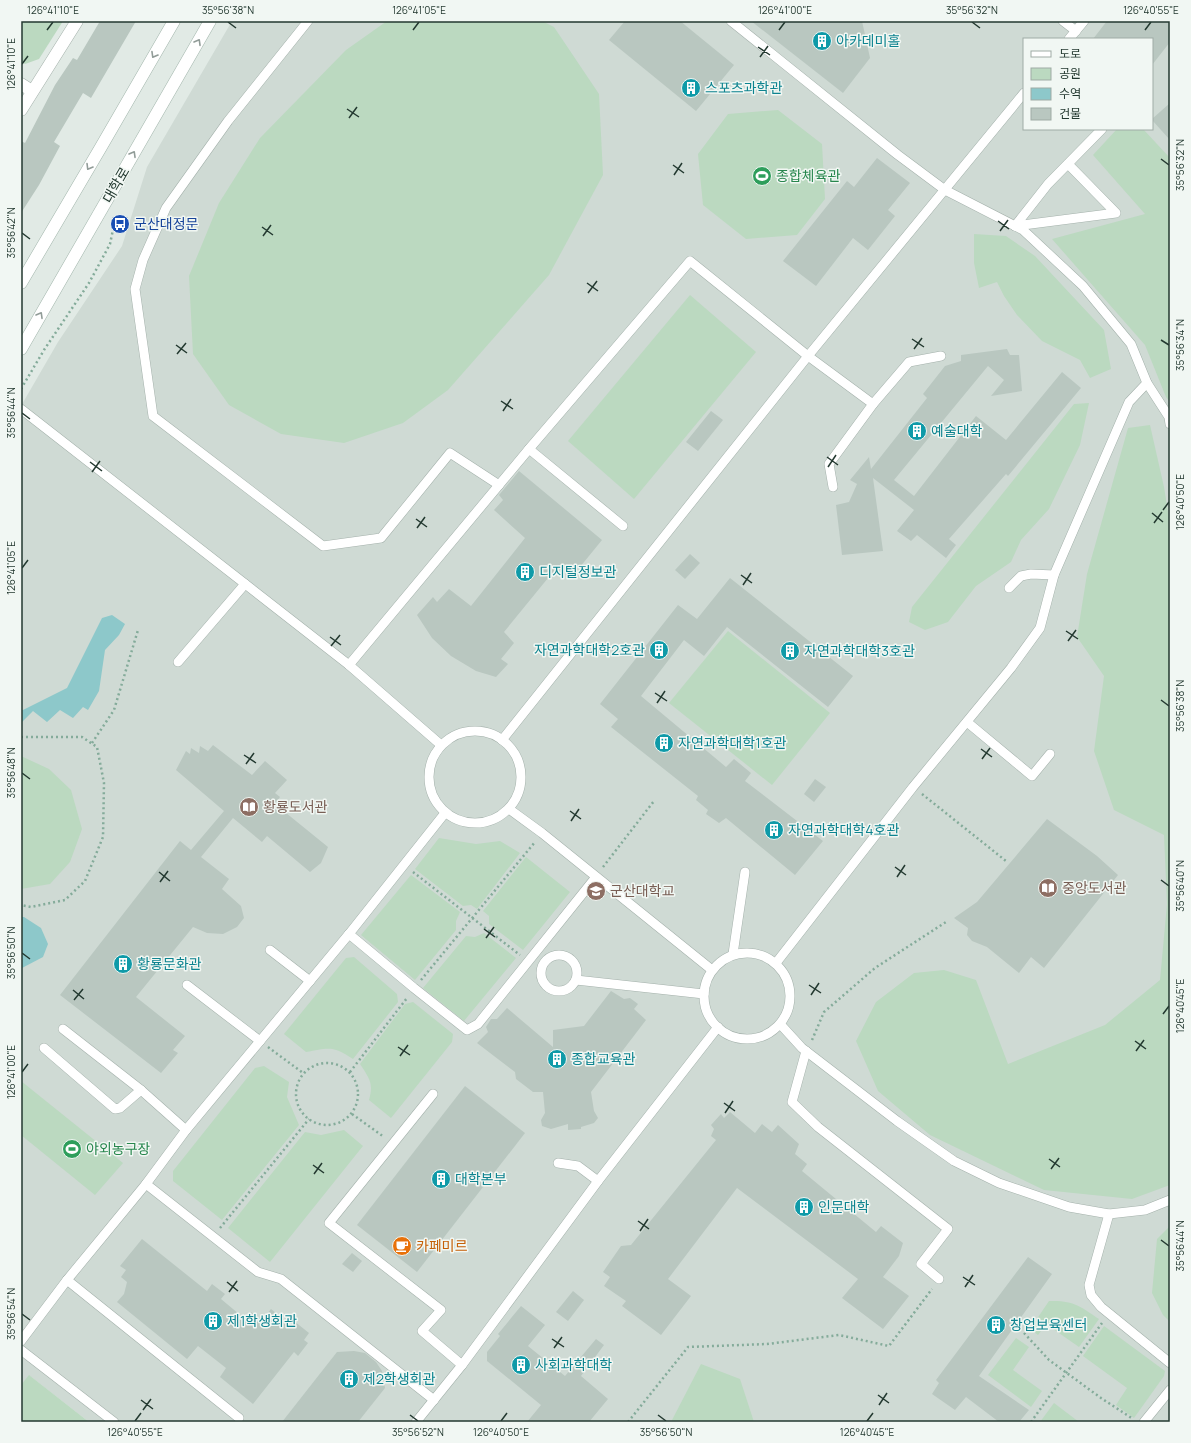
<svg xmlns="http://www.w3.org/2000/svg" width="1191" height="1443" font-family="Manrope,'Noto Sans KR',sans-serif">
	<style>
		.built { fill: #cfdad4; fill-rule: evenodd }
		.green { fill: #bbd9c0 }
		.water { fill: #8dc8ca }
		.building { fill: #b9c7c0 }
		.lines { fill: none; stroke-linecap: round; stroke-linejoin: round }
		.lane-casing { stroke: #a4b1ab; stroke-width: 10 }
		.street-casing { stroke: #a4b1ab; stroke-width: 13 }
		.secondary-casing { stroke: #a1b5ab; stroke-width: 13 }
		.path { stroke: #84ab9a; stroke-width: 2.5; stroke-dasharray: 2 3; stroke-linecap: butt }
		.lane { stroke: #fff; stroke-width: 9 }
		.street { stroke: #fff; stroke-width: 12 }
		.secondary { stroke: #fff; stroke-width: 12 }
		.oneway { stroke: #919c98 }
		.ticks { fill: none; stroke: #233930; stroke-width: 1.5 }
		.labels { text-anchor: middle; stroke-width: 3; stroke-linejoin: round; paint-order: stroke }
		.culture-label { font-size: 14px; fill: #0d838f; stroke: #f1f7f3; text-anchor: start }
		.leisure-label { font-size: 14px; fill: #27864d; stroke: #f1f7f3; text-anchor: start }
		.street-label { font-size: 14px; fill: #233930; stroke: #f1f7f3 }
		.transit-label { font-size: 14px; fill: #164399; stroke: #f1f7f3; text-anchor: start }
		.education-label { font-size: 14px; fill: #785e54; stroke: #f1f7f3; text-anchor: start }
		.food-label { font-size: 14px; fill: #c56008; stroke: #f1f7f3; text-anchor: start }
		.neatline { fill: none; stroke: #233930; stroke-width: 1.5 }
		.ticks-label { font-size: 10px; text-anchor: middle; fill: #233930 }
	</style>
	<rect width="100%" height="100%" fill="#e1eae5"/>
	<path class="built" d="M232,21H1170V1422H89L30,1376L21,1385V406L58,342L122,246L147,167ZM1024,39H1152V129H1024Z"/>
	<g class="green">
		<path d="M21,21H63L39,59L25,64L21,61Z"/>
		<path d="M387,21H542L554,27L599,94L603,175L549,275L448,390L403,423L344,443L281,434L229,405L193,354L189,276L219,203L260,138L346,50Z"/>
		<path d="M778,110L822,144L825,199L797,235L746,239L703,205L698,154L728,114Z"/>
		<path d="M1117,129H1143L1170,158V402L1166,397L1145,345L1052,239L1145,214L1093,155Z"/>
		<path d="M974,234L1006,236L1035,256L1104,330L1111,369L1090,378L1080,360L1042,341L1017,315L1004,296L997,282L979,288L974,263Z"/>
		<path d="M690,295L756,352L634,499L568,441Z"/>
		<path d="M1089,403L1080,445L1049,509L1021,540L1011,562L976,586L948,622L925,630L909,622L912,607L1074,404Z"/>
		<path d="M1150,425L1164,487L1170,524V1185L1132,1199L1044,1190L930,1135L878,1091L856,1041L876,1002L914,973L944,970L976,980L1008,1064L1105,1025L1160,980L1167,904L1164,835L1114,810L1094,751L1104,676L1077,637L1087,574L1128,428Z"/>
		<path d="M728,631L830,713L772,785L669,703Z"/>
		<path d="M21,756L49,769L71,790L82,829L70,862L50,884L21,889Z"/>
		<path d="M439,838L476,844L500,841L520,853L477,909L471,905L463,906L415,869Z"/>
		<path d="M526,857L570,892L523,950L489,924V916L483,911Z"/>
		<path d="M411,875L460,912L456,921V930L415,980L361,935Z"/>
		<path d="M484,933L516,958L464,1021L423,988L466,936L475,937Z"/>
		<path d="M354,957L397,994L398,1002L353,1059C333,1045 328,1048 306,1052L284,1034L346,958Z"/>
		<path d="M413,1002L453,1034L452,1042L391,1118L369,1100C374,1083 369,1078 360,1064L405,1004Z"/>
		<path d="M264,1066L289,1082L287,1097L299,1125L222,1220L173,1181V1171L255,1068Z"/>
		<path d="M21,1081L123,1163L95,1195L21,1135Z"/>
		<path d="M344,1130L363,1146L270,1262L228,1228L305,1132L321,1135Z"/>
		<path d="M1170,1226V1322L1163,1315L1152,1293L1157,1239Z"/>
		<path d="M1049,1301C1073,1300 1080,1306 1099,1319L1079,1347L1046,1324L1038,1335L1030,1329Z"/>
		<path d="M1104,1326L1165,1371L1164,1376L1134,1418L1116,1405L1127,1388L1083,1356Z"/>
		<path d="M1016,1338L1029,1347L1013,1370L1042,1391L1031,1407L988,1375Z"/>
		<path d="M701,1364L740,1379L754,1422H671Z"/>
		<path d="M29,1375L89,1422H21V1385Z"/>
		<path d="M1054,1403L1079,1422H1040Z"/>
	</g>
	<g class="water">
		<path d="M112,615L125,624L119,635L105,650L99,691L88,710L83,707L73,718L60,710L47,722L33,711L21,723V710H23L67,688L102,618Z"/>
		<path d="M21,917H24L41,928L48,944L43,957L22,968Z"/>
	</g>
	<g class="building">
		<path d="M100,21H136L91,98L83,93L54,142L60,146L39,185L21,213V141L25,143L55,85L73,58L77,60Z"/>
		<path d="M625,21H680L734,65L696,111L609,40Z"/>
		<path d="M751,21H862L870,58L843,93Z"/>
		<path d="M1107,21H1170V42L1152,65V39H1093Z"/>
		<path d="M1170,103V140L1152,120V119Z"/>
		<path d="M877,158L910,183L888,210L895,216L868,250L853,238L816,286L783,261L847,181L854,187Z"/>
		<path d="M1007,349L1010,355H1019L1022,391L991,396L1004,380L988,366L894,480L914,496L976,416L1006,440L1062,372L1081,388L1008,476L1006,474L949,539L956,545L946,558L917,535L911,541L897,531L914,510L873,478L883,551L842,555L836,505L849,502L857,484L850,480L869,457L871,469L927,398L923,394L945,366L961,361V355Z"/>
		<path d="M711,411L723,420L698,451L686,442Z"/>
		<path d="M519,471L602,540L571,578L557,567L504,632L514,643L501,659L508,664L496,677L476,671L451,656L432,638L417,615L433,597L437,602L449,589L471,606L525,538L494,510L503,500L499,495Z"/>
		<path d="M690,554L700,563L685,579L675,570Z"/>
		<path d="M730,578L853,676L828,707L727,627L704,656L684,640L641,696L726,767L734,759L751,773L745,781L823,841L795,875L726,818L719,823L706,814L708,810L696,800L698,796L611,727L618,719L600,704L678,605L697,619Z"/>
		<path d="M213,745L252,775L265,761L287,780L275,793L280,797L275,804L328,847L321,863L310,872L267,836L262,842L233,818L201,857L229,879L222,889L241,906L244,918L237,927L223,934L207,933L193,927L136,997L185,1036L173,1050L178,1053L161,1073L60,995L180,841L191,850L224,811L176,770L186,751L190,754L191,748L199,753L200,746L208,751Z"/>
		<path d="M815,779L826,787L814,802L804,794Z"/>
		<path d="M1047,819L1097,856L1118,875L1044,968L1031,957L1019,973L987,947L972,941L967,935L968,928L954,918L977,902Z"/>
		<path d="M611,991L624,999L630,998L638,1004L634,1009L646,1020L591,1092L594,1111L598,1118L594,1123L581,1127V1129L568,1130V1124L551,1129L542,1126L541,1120L545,1113L543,1092H533L516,1079L515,1072L477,1043L488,1032L486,1027L491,1019H497L507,1008L553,1047V1030L584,1026Z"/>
		<path d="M465,1086L525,1133L417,1272L357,1225Z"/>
		<path d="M730,1112L755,1133L762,1124L772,1132L778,1125L799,1144L795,1154L807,1164L802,1171L876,1232L881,1226L903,1243L899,1256L883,1277L909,1296L883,1329L842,1298L858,1279L737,1188L668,1279L691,1296L661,1335L622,1306L626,1301L604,1286L610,1277L603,1272L621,1246L631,1245L716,1140L711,1136L714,1129L711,1125L721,1114L724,1118Z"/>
		<path d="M142,1239L207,1291L212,1284L225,1294L221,1299L245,1319L251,1312L262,1320L271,1309L291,1325L294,1321L309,1333L304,1340L308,1343L298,1356L294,1352L253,1404L220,1377L226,1368L198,1346L187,1359L117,1302L124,1294L127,1282L121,1277L126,1270L120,1266Z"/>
		<path d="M352,1253L362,1261L353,1272L342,1264Z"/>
		<path d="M1028,1257L1052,1274L979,1376L1029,1410L1019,1422H999L966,1397L955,1410L932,1394L939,1383L936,1380Z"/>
		<path d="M573,1291L584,1300L568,1321L556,1312Z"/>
		<path d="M521,1306L545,1325L528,1346L565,1376L596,1339L604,1345L581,1376L608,1399L589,1422H527L541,1405L487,1361V1352L500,1336L498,1334Z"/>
		<path d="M354,1351L365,1353L376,1362L382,1371L385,1388L358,1422H282L337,1352Z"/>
	</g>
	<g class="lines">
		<defs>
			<g id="lane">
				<path d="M308,21L228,121L166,208L143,260L135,289L153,416L323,546L381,538L450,453L499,485"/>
				<path d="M731,21L898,155L945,190L1023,230L1083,286L1131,344L1147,383L1169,417L1170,424"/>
				<path d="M1063,21L1076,31"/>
				<path d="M1069,39L1084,21"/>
				<path d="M1015,226L1116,213L1068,164"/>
				<path d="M1015,226L1048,184L1102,129"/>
				<path d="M873,404L909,362L941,356"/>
				<path d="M21,409L349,665L441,745"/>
				<path d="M529,449L623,526"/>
				<path d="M1009,588L1021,576L1031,574L1054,575"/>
				<path d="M178,662L245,584"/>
				<path d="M349,665L529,449L690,261L808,356L873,404L829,464L833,487"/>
				<path d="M967,722L1032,776L1050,754"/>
				<circle cx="475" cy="777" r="46"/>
				<path d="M502,740L808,356L1024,93"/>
				<path d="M509,809L542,833L712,970"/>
				<path d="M349,934L414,988L467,1030L478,1024L596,877"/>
				<path d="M270,950L310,981"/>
				<circle cx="747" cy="996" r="43"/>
				<path d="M733,954L745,872"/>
				<circle cx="559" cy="973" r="18"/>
				<path d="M776,963L913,787L1011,668L1040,628L1054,575L1129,402L1147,383"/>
				<path d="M576,980L704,994"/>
				<path d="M187,985L260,1041"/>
				<path d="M781,1025L802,1048L897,1121L954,1161L999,1183L1069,1207L1109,1214L1145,1210L1170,1200"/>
				<path d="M63,1029L141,1090L186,1130"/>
				<path d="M44,1048L115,1109L120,1108L141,1090"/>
				<path d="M806,1051L792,1102L818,1127L948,1229L921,1264L939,1279"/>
				<path d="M433,1094L329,1223L441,1310L422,1331L462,1365"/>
				<path d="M558,1163L578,1166L598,1181"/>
				<path d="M146,1184L258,1272L281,1279L434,1400"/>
				<path d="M1109,1214L1089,1285L1091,1295L1101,1307L1170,1363"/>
				<path d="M67,1280L239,1418"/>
				<path d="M21,1341L67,1280L146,1184L186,1130L349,934L445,813"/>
				<path d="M21,1350L114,1422"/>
				<path d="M416,1422L462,1365L598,1181L718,1027"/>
				<path d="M1144,1422L1170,1390"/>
			</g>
			<g id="street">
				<path d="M21,84L32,91"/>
				<path d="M21,110L77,21"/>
			</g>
			<g id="secondary">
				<path d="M21,283L101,147L174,21"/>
				<path d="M21,349L210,21"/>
			</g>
		</defs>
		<use href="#lane" class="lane-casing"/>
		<use href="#street" class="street-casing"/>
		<use href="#secondary" class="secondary-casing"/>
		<g class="path">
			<path d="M21,389L44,350L89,283L110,244L116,215"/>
			<path d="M21,737H82L97,747L104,783L103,837L85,881L65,900L31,907L21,905"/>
			<path d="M92,743L114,710L138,630"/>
			<path d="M922,794L1006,861"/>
			<path d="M603,867L654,801"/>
			<path d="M413,872L520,955"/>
			<path d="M421,980L535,842"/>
			<path d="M812,1040L824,1012L875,968L946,922"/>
			<path d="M268,1047L303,1073"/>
			<circle cx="327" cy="1094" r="31"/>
			<path d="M350,1072L407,998"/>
			<path d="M352,1114L384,1137"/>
			<path d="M220,1228L309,1119"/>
			<path d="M1024,1333L1049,1360L1101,1398L1133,1419"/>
			<path d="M628,1422L688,1347L767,1344L839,1335L889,1346L932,1289"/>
			<path d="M1031,1422L1102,1323"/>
		</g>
		<use href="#lane" class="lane"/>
		<use href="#street" class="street"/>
		<use href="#secondary" class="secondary"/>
	</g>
	<defs><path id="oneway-chevron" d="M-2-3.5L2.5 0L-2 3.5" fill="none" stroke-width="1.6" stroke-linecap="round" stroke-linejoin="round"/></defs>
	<g class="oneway">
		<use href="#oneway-chevron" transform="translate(198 42) rotate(-60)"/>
		<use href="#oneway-chevron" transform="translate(154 55) rotate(120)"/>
		<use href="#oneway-chevron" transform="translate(133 154) rotate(-60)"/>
		<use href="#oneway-chevron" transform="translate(89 167) rotate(121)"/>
		<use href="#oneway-chevron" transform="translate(40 315) rotate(-60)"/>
	</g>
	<path class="ticks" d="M228,22L236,28M972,22L980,28M47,30L53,22M413,30L419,22M779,30L785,22M1145,30L1151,22M758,47L770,55M760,57L768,46M22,64L28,56M347,109L359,117M349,118L357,107M1161,159L1169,165M673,165L684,173M674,175L682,163M998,221L1009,229M262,227L273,235M1000,231L1008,220M22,233L30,239M263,236L271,225M587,283L598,291M588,293L597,281M912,339L924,347M1161,340L1169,345M176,345L187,353M914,349L922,338M177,354L186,343M501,401L513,409M503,411L511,399M22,413L30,419M827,457L838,465M90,462L102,471M828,467L836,455M92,472L100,461M1163,510L1169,502M1152,513L1163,522M416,519L427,527M1154,523L1162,512M417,528L425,517M22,568L28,560M741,575L752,583M743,585L751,573M1066,631L1078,639M330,637L341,645M1068,641L1076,630M331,646L340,635M655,693L667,701M1161,700L1169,706M657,703L665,691M981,749L992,757M244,755L256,763M982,759L990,748M246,764L254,753M22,773L30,779M570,811L581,819M571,821L579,809M895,867L906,875M159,872L170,881M897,877L905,865M1161,880L1169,886M160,882L168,871M484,929L495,937M486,938L494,927M22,953L30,959M809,985L821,993M73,990L84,999M811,995L819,983M74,1000L83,989M1163,1014L1169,1006M1135,1041L1146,1049M398,1047L410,1055M1136,1051L1144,1040M400,1056L408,1045M22,1072L28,1064M724,1103L735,1111M725,1113L733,1101M1049,1159L1060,1167M313,1165L324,1173M1051,1169L1059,1158M314,1174L322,1163M638,1221L649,1229M640,1231L648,1219M1161,1240L1169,1246M963,1277L975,1285M227,1282L238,1291M965,1287L973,1275M229,1292L237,1281M22,1314L30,1320M552,1339L564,1347M554,1348L562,1337M878,1395L889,1403M141,1400L153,1409M879,1405L887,1393M143,1410L151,1399M410,1415L418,1421M658,1415L666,1421M135,1421L141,1413M501,1421L507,1413M867,1421L873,1413"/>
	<defs>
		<symbol id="building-disc" viewBox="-11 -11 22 22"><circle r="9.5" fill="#0f9aa8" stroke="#f1f7f3"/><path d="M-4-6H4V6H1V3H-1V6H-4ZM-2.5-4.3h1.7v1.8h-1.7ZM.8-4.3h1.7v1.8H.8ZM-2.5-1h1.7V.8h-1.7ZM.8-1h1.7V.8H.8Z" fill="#fff"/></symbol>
		<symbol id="stadium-disc" viewBox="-11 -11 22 22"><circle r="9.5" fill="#2e9e5b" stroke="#f1f7f3"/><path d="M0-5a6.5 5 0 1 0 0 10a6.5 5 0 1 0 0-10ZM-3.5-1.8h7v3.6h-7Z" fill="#fff"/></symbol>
		<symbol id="bus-disc" viewBox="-11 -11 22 22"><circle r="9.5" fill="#1a4fb4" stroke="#f1f7f3"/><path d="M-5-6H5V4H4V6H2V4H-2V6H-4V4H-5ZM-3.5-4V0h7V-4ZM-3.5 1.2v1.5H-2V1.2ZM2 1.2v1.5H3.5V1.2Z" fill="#fff"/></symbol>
		<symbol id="library-disc" viewBox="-11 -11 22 22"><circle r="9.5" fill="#8d6e63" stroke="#f1f7f3"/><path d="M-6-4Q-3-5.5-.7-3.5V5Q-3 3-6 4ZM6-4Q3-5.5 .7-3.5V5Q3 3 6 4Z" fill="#fff"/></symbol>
		<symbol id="university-disc" viewBox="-11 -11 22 22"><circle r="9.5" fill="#8d6e63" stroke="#f1f7f3"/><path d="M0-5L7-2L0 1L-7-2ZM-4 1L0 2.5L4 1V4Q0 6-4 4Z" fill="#fff"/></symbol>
		<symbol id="cafe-disc" viewBox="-11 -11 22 22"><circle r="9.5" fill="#e8710a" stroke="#f1f7f3"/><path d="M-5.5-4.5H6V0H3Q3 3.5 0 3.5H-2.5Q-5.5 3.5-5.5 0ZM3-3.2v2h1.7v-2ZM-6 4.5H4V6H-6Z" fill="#fff"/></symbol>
	</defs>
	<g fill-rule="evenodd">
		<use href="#building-disc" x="811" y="30" width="22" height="22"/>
		<use href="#building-disc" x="680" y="77" width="22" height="22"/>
		<use href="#stadium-disc" x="751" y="165" width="22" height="22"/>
		<use href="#bus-disc" x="109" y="213" width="22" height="22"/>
		<use href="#building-disc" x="906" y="420" width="22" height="22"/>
		<use href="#building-disc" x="514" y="561" width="22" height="22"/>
		<use href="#building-disc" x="648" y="639" width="22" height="22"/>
		<use href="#building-disc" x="779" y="640" width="22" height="22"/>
		<use href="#building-disc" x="653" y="732" width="22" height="22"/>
		<use href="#library-disc" x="238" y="796" width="22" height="22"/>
		<use href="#building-disc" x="763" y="819" width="22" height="22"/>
		<use href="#library-disc" x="1037" y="877" width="22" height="22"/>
		<use href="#university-disc" x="585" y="880" width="22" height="22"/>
		<use href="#building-disc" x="112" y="953" width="22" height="22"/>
		<use href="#building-disc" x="546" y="1048" width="22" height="22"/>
		<use href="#stadium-disc" x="61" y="1138" width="22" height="22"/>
		<use href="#building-disc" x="430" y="1168" width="22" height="22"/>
		<use href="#building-disc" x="793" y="1196" width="22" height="22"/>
		<use href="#cafe-disc" x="391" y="1235" width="22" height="22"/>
		<use href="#building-disc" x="202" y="1310" width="22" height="22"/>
		<use href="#building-disc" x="985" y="1314" width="22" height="22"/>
		<use href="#building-disc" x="510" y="1354" width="22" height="22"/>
		<use href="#building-disc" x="338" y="1368" width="22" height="22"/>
	</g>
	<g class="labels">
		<g class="culture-label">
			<text x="836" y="46">아카데미홀</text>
			<text x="705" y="93">스포츠과학관</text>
			<text x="931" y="436">예술대학</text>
			<text x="539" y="577">디지털정보관</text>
			<text x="645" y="655" text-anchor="end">자연과학대학2호관</text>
			<text x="804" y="656">자연과학대학3호관</text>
			<text x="678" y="748">자연과학대학1호관</text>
			<text x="788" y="835">자연과학대학4호관</text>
			<text x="137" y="969">황룡문화관</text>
			<text x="571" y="1064">종합교육관</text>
			<text x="455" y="1184">대학본부</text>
			<text x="818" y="1212">인문대학</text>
			<text x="227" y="1326">제1학생회관</text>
			<text x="1010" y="1330">창업보육센터</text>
			<text x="535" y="1370">사회과학대학</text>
			<text x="363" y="1384">제2학생회관</text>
		</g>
		<g class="leisure-label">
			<text x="776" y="181">종합체육관</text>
			<text x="86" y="1154">야외농구장</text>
		</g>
		<g class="street-label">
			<text transform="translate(116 185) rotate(-60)" y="5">대학로</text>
		</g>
		<g class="transit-label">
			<text x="134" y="229">군산대정문</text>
		</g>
		<g class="education-label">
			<text x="263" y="812">황룡도서관</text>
			<text x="1062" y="893">중앙도서관</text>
			<text x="610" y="896">군산대학교</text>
		</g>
		<g class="food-label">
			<text x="416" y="1251">카페미르</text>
		</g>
	</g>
	<rect width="1191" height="1443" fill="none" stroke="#f1f7f3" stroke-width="44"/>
	<rect x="1023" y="38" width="130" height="92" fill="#f1f7f3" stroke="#9faba5"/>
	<rect x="1031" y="51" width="20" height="6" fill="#ffffff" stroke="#9faba5"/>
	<text x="1059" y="58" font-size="12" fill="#233930">도로</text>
	<rect x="1031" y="68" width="20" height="12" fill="#bbd9c0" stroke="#9faba5"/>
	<text x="1059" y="78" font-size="12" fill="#233930">공원</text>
	<rect x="1031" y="88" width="20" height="12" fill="#8dc8ca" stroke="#9faba5"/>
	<text x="1059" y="98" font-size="12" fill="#233930">수역</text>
	<rect x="1031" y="108" width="20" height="12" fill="#b9c7c0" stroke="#9faba5"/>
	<text x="1059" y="118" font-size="12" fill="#233930">건물</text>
	<rect x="22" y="22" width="1147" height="1399" class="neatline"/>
	<g class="ticks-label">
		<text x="53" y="14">126°41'10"E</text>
		<text x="228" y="14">35°56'38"N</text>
		<text x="419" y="14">126°41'05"E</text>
		<text x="785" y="14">126°41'00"E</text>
		<text x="972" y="14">35°56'32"N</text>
		<text x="1151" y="14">126°40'55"E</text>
		<text transform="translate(11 64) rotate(-90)" y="4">126°41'10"E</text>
		<text transform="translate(1180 165) rotate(-90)" y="4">35°56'32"N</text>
		<text transform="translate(11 233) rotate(-90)" y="4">35°56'42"N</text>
		<text transform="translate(1180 345) rotate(-90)" y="4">35°56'34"N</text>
		<text transform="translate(11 413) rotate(-90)" y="4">35°56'44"N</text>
		<text transform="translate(1180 502) rotate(-90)" y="4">126°40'50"E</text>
		<text transform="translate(11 568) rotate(-90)" y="4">126°41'05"E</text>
		<text transform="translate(1180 706) rotate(-90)" y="4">35°56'38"N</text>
		<text transform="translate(11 773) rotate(-90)" y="4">35°56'48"N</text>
		<text transform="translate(1180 886) rotate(-90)" y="4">35°56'40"N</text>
		<text transform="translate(11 953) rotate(-90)" y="4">35°56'50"N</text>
		<text transform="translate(1180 1006) rotate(-90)" y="4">126°40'45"E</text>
		<text transform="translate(11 1072) rotate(-90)" y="4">126°41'00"E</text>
		<text transform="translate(1180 1246) rotate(-90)" y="4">35°56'44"N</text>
		<text transform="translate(11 1314) rotate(-90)" y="4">35°56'54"N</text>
		<text x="135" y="1436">126°40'55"E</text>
		<text x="418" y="1436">35°56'52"N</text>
		<text x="501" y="1436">126°40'50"E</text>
		<text x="666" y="1436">35°56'50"N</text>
		<text x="867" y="1436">126°40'45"E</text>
	</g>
</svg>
